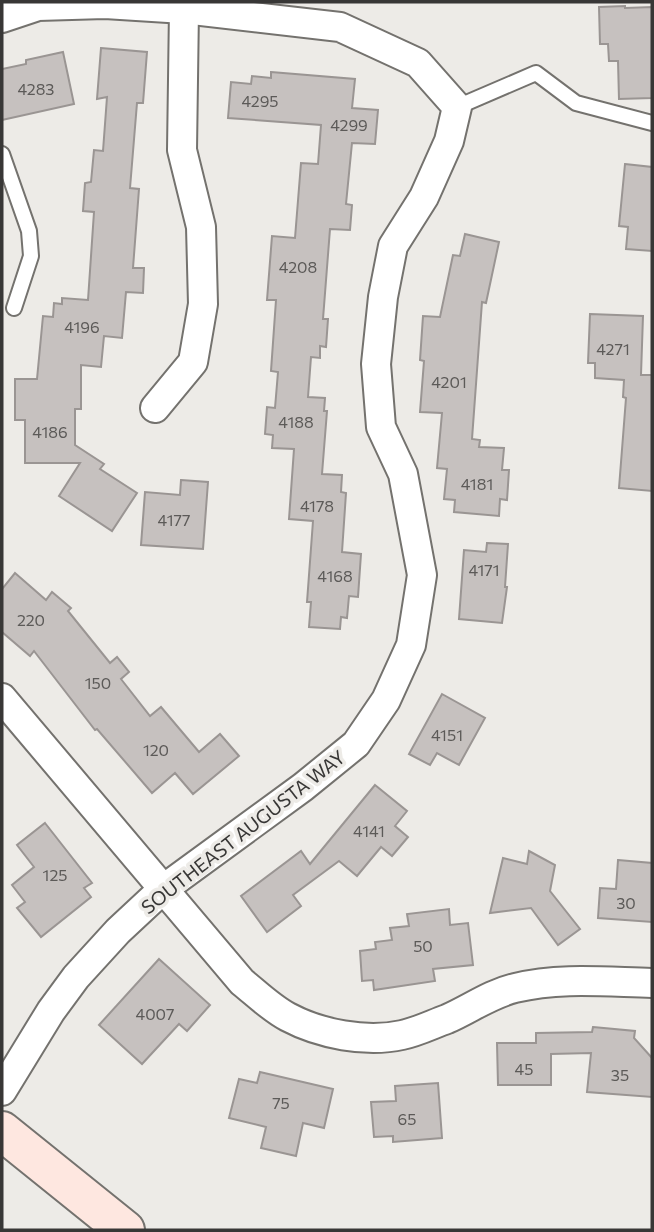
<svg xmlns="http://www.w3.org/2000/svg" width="654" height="1232" font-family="Commissioner,sans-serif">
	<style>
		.building { fill: #c6c1bf; stroke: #9a9593; stroke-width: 2 }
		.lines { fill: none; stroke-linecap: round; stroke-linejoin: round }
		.service-casing { stroke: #74726e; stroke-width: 18 }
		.minor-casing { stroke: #74726e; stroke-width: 32 }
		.secondary-casing { stroke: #74726e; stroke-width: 42 }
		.service { stroke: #fff; stroke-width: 14 }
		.minor { stroke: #fff; stroke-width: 28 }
		.secondary { stroke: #fee7e0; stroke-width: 38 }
		.labels { text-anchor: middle; stroke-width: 7; stroke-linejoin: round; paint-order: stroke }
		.number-label { font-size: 16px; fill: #5c5a58 }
		.street-label { font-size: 19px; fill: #383736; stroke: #edebe7 }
	</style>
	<rect width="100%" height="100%" fill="#edebe7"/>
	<g class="building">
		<path d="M625,6V8L652,7V98L619,99L618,61H609L608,44H600L599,7Z"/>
		<path d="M101,48L147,52L143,103H137L130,188L139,189L133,268H144L143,293L126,292L122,338L104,336L101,367L81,365V409H75V445L104,464L100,469L137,493L112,531L59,496L80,463H25V420H15V379H37L43,316L53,317L54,303L62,304V298L88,300L94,212L83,211L85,183L91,182L94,150L103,151L107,97L97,99Z"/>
		<path d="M63,52L74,104L2,120V69L26,64V60Z"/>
		<path d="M271,72L355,79L352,108L378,110L375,144L352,143L346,204L352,205L350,230L330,229L323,319H328L326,347L320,346V358L311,357L308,397L325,398L324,411H327L322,474L342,475L341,492L346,493L342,552L361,554L358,597L349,596L347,618L341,617L340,629L309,627L311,602H307L313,521L289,519L294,449L272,448L273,435L265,434L267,407L275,408L278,372L271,371L276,300H267L272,236L295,238L301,163L318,164L321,125L228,118L231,82L251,84L252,76L271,78Z"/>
		<path d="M625,164L652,167V251L626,249L628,227L619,226Z"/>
		<path d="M465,234L499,242L486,303L482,302L472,439L480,440L479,447L504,448L502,470H509L507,500L500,499L499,516L454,512L455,500L444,499L447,469L437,468L442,413L420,412L424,361L420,360L423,316L440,317L453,255L460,256Z"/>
		<path d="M590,314L643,316L641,375H652V491L619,488L626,398L623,397L624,380L595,378V363H588Z"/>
		<path d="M181,480L208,482L203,549L141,545L145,492L180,495Z"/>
		<path d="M487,543L508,544L505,587H507L502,623L459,619L464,550L486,552Z"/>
		<path d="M15,573L46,600L52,592L71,608L68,611L110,663L117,657L129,672L121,679L150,716L161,707L199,752L220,734L239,756L193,794L175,773L152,793L97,729L95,730L34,651L30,656L2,632V589Z"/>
		<path d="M442,694L485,718L459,765L437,753L430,765L409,754Z"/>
		<path d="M375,785L407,811L395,826L408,837L392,856L381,847L357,876L339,861L293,895L301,906L267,932L241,896L301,851L310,864Z"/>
		<path d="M45,823L92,883L84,888L91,897L41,937L17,908L25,902L12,885L34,867L17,845Z"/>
		<path d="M529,851L555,865L550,891L580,929L558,945L531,908L490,913L503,858L527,864Z"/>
		<path d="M618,860L652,863V922L598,918L600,888L616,889Z"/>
		<path d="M449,909L450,925L468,923L473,965L433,969L435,981L374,990L373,980L362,981L360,951L376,949L375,942L392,940L390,928L409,926L407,914Z"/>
		<path d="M159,959L210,1005L187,1031L179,1024L142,1064L99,1025Z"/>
		<path d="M593,1027L635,1031L634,1038L652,1058V1097L587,1092L591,1053L551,1054V1085H498L497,1043H536V1033L592,1032Z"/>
		<path d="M260,1072L333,1089L324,1128L303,1123L296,1156L261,1148L266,1127L229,1118L239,1079L257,1083Z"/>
		<path d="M438,1083L442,1138L393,1142V1136L374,1137L371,1102L396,1101L395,1086Z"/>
	</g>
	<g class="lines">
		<defs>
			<g id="service">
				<path d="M457,107L536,73L576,103L652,123"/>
				<path d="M2,154L29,231L31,256L14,308"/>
			</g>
			<g id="minor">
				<path d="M2,18L38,6L105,4L184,9L340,27L418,63L457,107L449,141L424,197L393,246L383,297L376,364L381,427L403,474L422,575L411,645L386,700L356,744L303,787L162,890L118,931L76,977L51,1011L2,1091"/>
				<path d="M155,408L193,362L203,304L201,227L182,150L184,9"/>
				<path d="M2,698L242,982C257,994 271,1008 288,1017C320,1034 366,1043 402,1035C417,1032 433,1024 447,1019C470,1009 490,994 515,988C560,977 606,982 652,983"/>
			</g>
			<path id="secondary" d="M2,1131L125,1230"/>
		</defs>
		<use href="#service" class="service-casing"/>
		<use href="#minor" class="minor-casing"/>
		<use href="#secondary" class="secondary-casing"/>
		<use href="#service" class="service"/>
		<use href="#minor" class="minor"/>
		<use href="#secondary" class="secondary"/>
	</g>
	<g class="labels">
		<g class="number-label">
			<text x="36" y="95">4283</text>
			<text x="260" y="107">4295</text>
			<text x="349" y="131">4299</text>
			<text x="298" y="273">4208</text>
			<text x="82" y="333">4196</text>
			<text x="613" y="355">4271</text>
			<text x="449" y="388">4201</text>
			<text x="296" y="428">4188</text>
			<text x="50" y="438">4186</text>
			<text x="477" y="490">4181</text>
			<text x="317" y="512">4178</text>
			<text x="174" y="526">4177</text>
			<text x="484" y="576">4171</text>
			<text x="335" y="582">4168</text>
			<text x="31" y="626">220</text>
			<text x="98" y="689">150</text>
			<text x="447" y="741">4151</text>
			<text x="156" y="756">120</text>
			<text x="369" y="837">4141</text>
			<text x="55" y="881">125</text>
			<text x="626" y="909">30</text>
			<text x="423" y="952">50</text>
			<text x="155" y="1020">4007</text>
			<text x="524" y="1075">45</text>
			<text x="620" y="1081">35</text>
			<text x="281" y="1109">75</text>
			<text x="407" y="1125">65</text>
		</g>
		<g class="street-label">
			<text transform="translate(243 832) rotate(-38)" y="7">SOUTHEAST AUGUSTA WAY</text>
		</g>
	</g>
	<rect width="654" height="1232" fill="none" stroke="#383736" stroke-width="7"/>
</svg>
